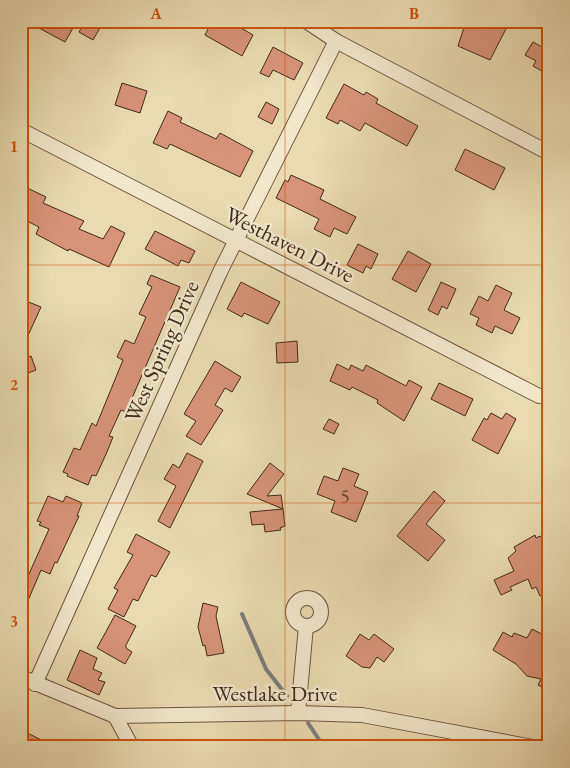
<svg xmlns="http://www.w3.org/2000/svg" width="570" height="768" font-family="'EB Garamond',serif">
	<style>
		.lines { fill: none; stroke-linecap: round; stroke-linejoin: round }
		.stream { stroke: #7a7e78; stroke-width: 4 }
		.building { fill: #d69377; stroke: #42291a }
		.minor-casing { stroke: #6c553f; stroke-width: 16 }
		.minor { stroke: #f1e7cb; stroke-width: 14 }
		.grid { fill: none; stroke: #cf520e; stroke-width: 1; stroke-opacity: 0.55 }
		.labels { text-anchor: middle; stroke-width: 5; stroke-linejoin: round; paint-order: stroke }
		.number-label { font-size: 20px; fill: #674431 }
		.street-label { font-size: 22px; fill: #42291a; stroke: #f1e7cb }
		.neatline { fill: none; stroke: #cf520e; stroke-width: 2 }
		.grid-label { font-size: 16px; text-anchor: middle; font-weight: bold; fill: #cf520e }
	</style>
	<rect width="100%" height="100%" fill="#e9daaf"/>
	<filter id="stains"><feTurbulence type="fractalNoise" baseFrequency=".004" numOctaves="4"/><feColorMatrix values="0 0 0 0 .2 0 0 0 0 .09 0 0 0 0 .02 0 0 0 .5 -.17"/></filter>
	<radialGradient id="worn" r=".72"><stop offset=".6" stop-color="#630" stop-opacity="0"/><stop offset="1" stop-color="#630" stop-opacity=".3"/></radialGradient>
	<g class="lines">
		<g class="stream">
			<path d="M242,614L266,669L287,696"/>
			<path d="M308,723L324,747"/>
		</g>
	</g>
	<g class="building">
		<path d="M42,21H77L65,42L39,28Z"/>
		<path d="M85,21H104L93,40L79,32Z"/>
		<path d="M212,21H229L253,35L242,56L205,35Z"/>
		<path d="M466,21H496L507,27L490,60L458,46Z"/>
		<path d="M533,42L549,51V75L533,66L536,61L525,55Z"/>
		<path d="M273,47L303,63L294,80L273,70L269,77L260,73Z"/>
		<path d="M122,83L147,91L140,113L115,105Z"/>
		<path d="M344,84L364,95L366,92L378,99L376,103L418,126L407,146L365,123L360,131L340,120L338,124L326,118Z"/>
		<path d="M266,102L279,109L272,124L258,117Z"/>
		<path d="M168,111L182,118L180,122L216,139L220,133L253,151L240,177L170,144L167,149L153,143Z"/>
		<path d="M465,149L505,168L494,190L455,170Z"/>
		<path d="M291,175L324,190L320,199L356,217L347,234L334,228L330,237L314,229L319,219L276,198L285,180L288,182Z"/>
		<path d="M21,185L46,197L43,203L84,221L79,229L103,239L111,226L125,233L109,267L69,249L68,251L36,234L39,227L21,218Z"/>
		<path d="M155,231L195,251L189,263L181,260L178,266L145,249Z"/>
		<path d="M358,244L378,254L371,269L366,266L363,273L347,265Z"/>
		<path d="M408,251L431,264L416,292L392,279Z"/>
		<path d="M151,275L180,287L126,412L121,410L109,436L113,437L107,452L96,476L92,475L88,485L67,476L68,474L63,472L74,448L80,450L92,423L96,426L123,360L117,357L125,340L134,344L146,317L139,314L152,287L147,284Z"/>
		<path d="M241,282L280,302L268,324L244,313L242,317L227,309Z"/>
		<path d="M441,282L456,289L447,309L442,306L438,315L428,310Z"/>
		<path d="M496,285L512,293L504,310L520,318L512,334L495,326L492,333L476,325L479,318L470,314L479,296L488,301Z"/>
		<path d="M21,299L41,307L21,351Z"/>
		<path d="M297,341L298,362L277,363L276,343Z"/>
		<path d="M31,356L36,370L23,375L21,360Z"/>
		<path d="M215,361L241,377L232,392L225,388L215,405L223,410L201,445L186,436L196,421L184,414Z"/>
		<path d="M337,364L349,370L351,365L363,371L366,365L406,386L409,380L422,387L404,421L377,403L378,400L352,387L350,390L330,381Z"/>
		<path d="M439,383L473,399L465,416L431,399Z"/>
		<path d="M491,413L502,419L506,413L516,419L498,454L472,440L484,418L487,420Z"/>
		<path d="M329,419L339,424L334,434L323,429Z"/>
		<path d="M187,453L203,461L170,528L158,521L176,486L164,479L173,464L179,468Z"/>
		<path d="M270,463L284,474L267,496L281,495L283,509L247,494Z"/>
		<path d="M343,468L359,474L354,486L368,492L356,522L331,512L335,501L317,494L324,476L338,481Z"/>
		<path d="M434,491L445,501L426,524L445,540L428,561L397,536Z"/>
		<path d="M48,496L63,502L66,496L82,503L77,516H79L57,563L55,562L50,574L41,570L21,617V581L25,583L49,529L39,525L41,522L37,521Z"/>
		<path d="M283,509L285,526L280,528L281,530L265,532L264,524L252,525L250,512Z"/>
		<path d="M136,534L170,552L156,577L151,575L138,601L133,599L124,617L108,609L118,590L114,588L133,555L127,552Z"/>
		<path d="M535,535L536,538L540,536L549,550V592L540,596L536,587L532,589L528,579L510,587L512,590L501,595L494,580L514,571L508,558L516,551L514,547Z"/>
		<path d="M203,603L218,607L216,616L224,653L207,656L205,645L203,646L198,627Z"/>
		<path d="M115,615L136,626L126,645V648L132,652L125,664L97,648Z"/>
		<path d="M532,629L549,638V691L538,685L541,679L527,676L516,664L493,650L503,632L512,637L514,633L527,638Z"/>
		<path d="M360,634L369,640L374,634L394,649L384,662L377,657L370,668L362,667L346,656Z"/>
		<path d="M80,650L97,658L93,669L102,673L98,680L105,682L99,695L67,680Z"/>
		<path d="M21,730L56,747H21Z"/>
	</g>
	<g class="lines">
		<defs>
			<g id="minor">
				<path d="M306,21L336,41L549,153"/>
				<path d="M21,130L539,396"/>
				<circle cx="307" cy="612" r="14"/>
				<path d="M21,677L115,716L298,713L362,715L533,747"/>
				<path d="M35,684L220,272L336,41"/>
				<path d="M298,713L306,626"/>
				<path d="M115,716L132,747"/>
			</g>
		</defs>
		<use href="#minor" class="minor-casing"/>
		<use href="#minor" class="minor"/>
	</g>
	<path class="grid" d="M285,21V747M21,265H549M21,503H549"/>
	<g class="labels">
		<g class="number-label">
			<text x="345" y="503">5</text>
		</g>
		<g class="street-label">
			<text transform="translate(290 244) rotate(27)" y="8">Westhaven Drive</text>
			<text transform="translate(161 351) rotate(-66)" y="8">West Spring Drive</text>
			<text x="275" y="701">Westlake Drive</text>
		</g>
	</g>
	<rect width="570" height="768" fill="none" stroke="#e9daaf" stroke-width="55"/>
	<rect x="28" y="28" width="514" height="712" class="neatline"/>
	<g class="grid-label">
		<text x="156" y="19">A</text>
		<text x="414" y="19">B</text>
		<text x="14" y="152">1</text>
		<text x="14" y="390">2</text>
		<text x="14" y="627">3</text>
	</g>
	<rect width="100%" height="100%" filter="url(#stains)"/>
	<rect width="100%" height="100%" fill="url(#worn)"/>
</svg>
